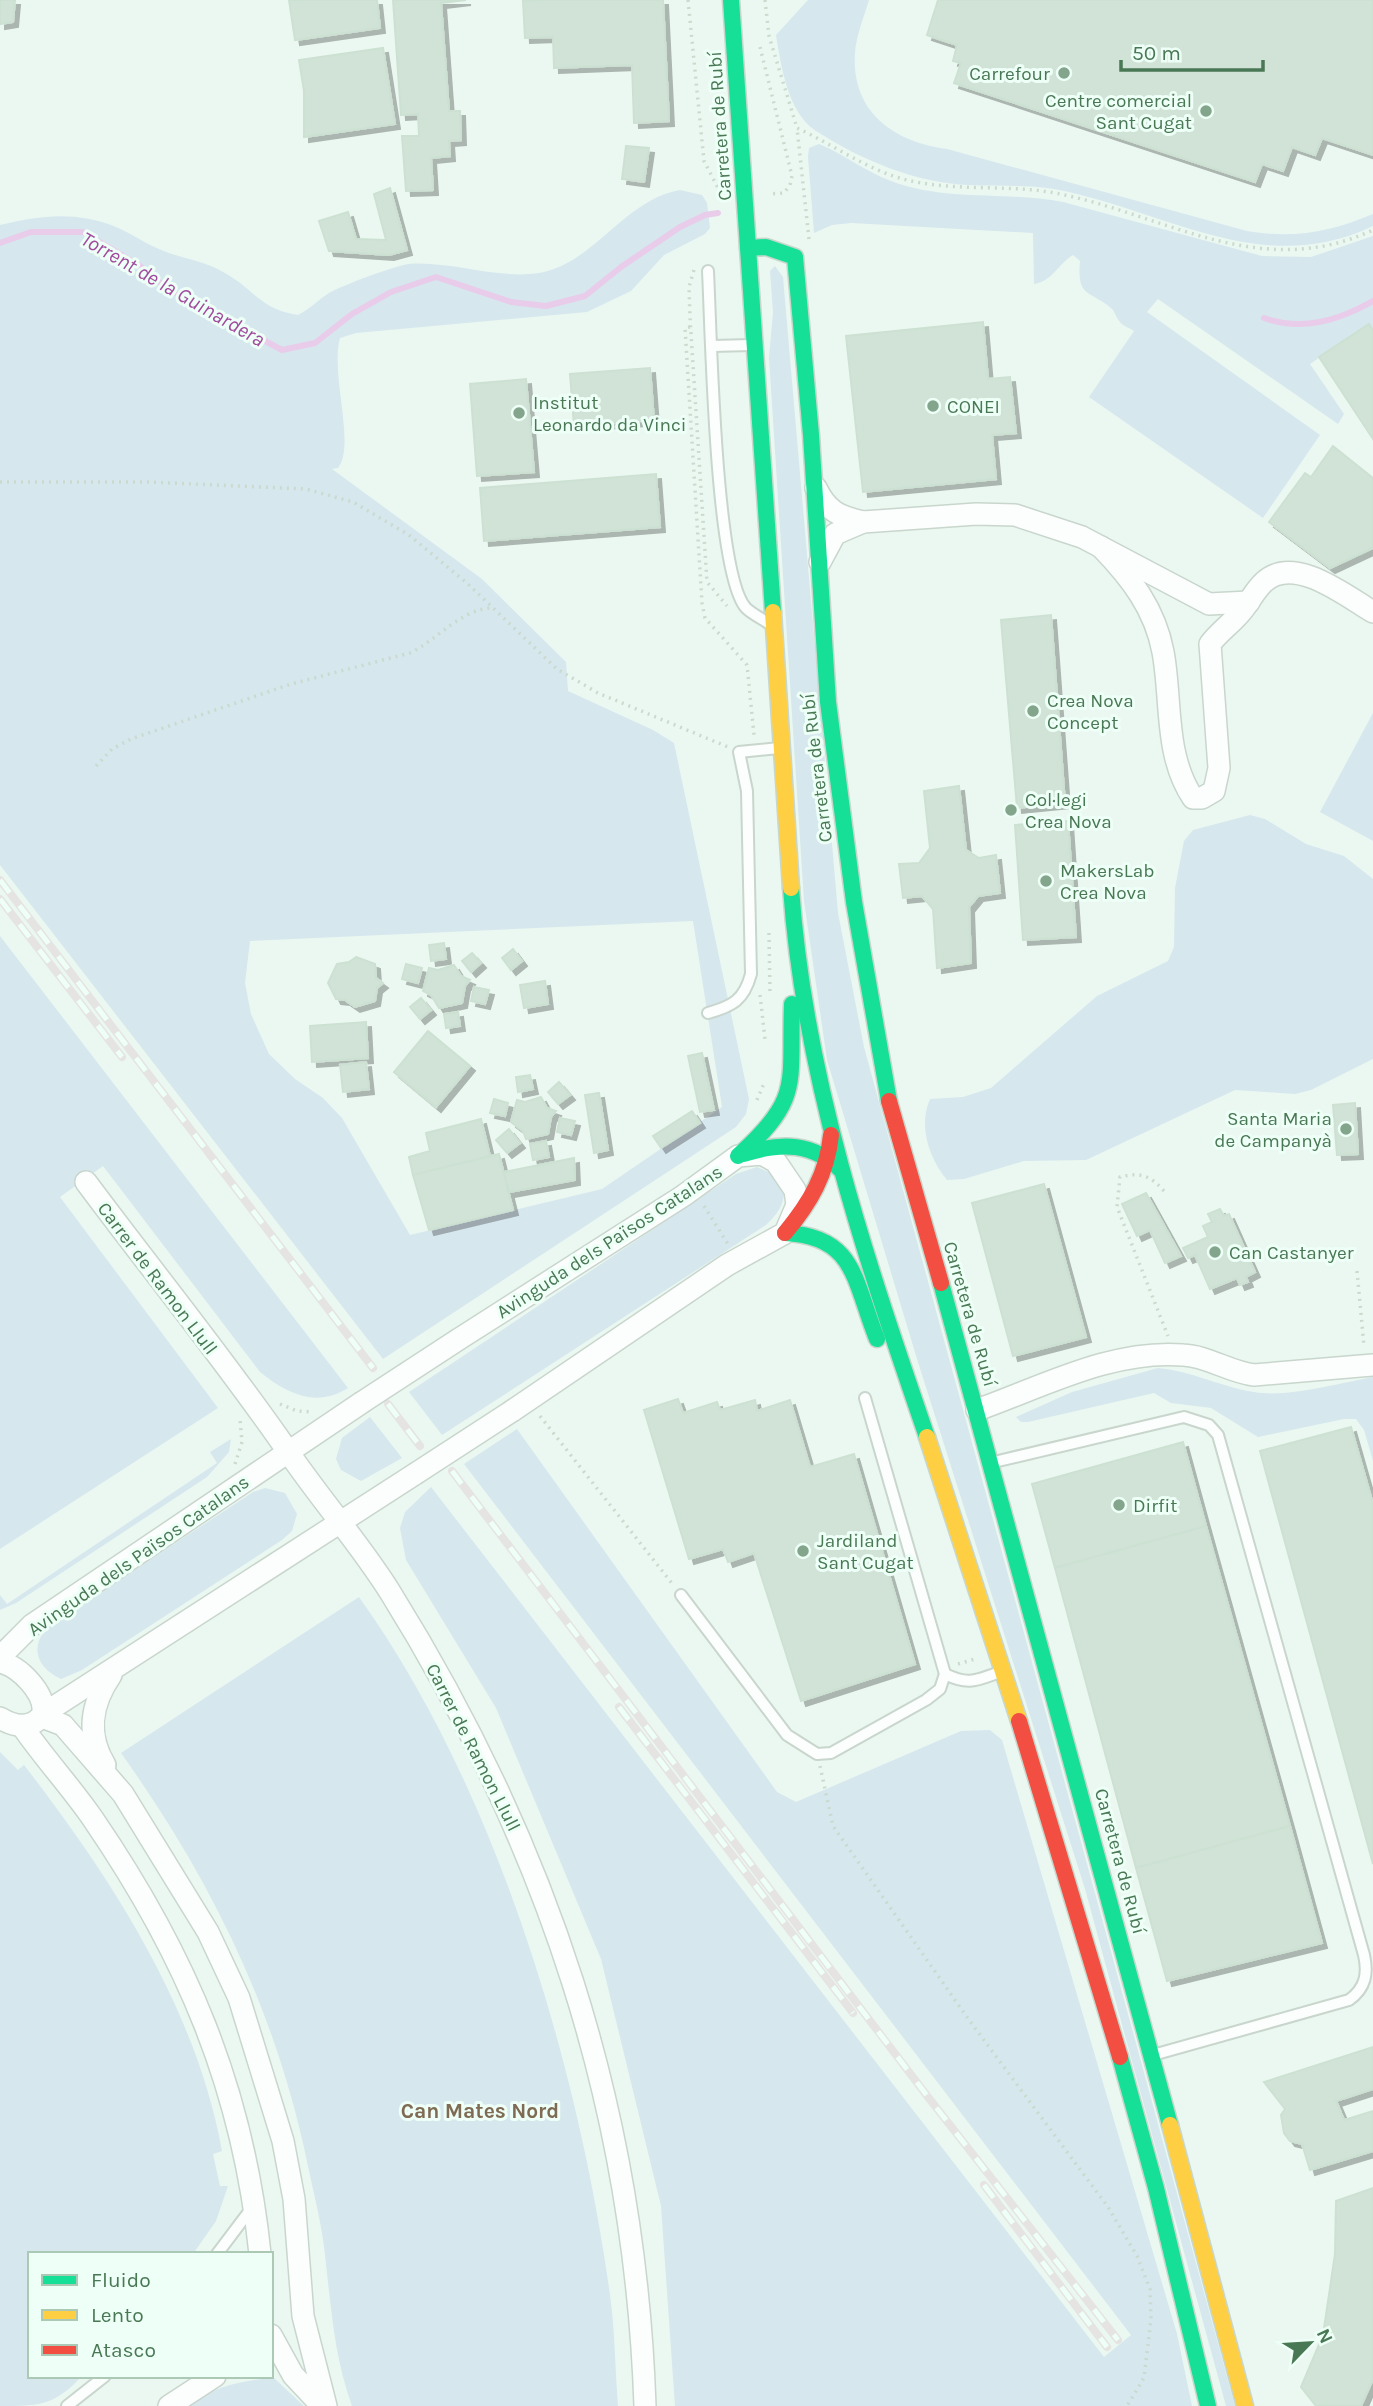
<svg xmlns="http://www.w3.org/2000/svg" width="1373" height="2406" font-family="Karla,sans-serif">
	<style>
		.green { fill: #d6e7ee; fill-rule: evenodd }
		.lines { fill: none; stroke-linecap: round; stroke-linejoin: round }
		.stream { stroke: #e9ccea; stroke-width: 6 }
		.building { fill: #d0e3d6; stroke: #cde1d3; stroke-width: 2; filter: url(#shadow) }
		.lane-casing { stroke: #c8d6cd; stroke-width: 14 }
		.street-casing { stroke: #c8d6cd; stroke-width: 24 }
		.fast-casing { stroke: #c8d7cc; stroke-width: 19 }
		.slow-casing { stroke: #c8d7cc; stroke-width: 19 }
		.jam-casing { stroke: #c8d7cc; stroke-width: 19 }
		.path { stroke: #cbdace; stroke-width: 3.5; stroke-dasharray: 2 5; stroke-linecap: butt }
		.lane { stroke: #fcfefd; stroke-width: 10 }
		.street { stroke: #fcfefd; stroke-width: 21 }
		.fast { stroke: #16e098; stroke-width: 16 }
		.slow { stroke: #ffcf43; stroke-width: 16 }
		.jam { stroke: #f24e42; stroke-width: 16 }
		.rail-casing { stroke: #e5e4e2; stroke-width: 8 }
		.rail { stroke: #edfff6; stroke-width: 5; stroke-dasharray: 16; stroke-linecap: butt }
		.street-bridge-casing { stroke: #c8d6cd; stroke-width: 24; stroke-linecap: butt }
		.street-bridge { stroke: #fcfefd; stroke-width: 21 }
		.poi-dot { fill: #82a58b; stroke: #edfff6; stroke-width: 2.5 }
		.labels { text-anchor: middle; stroke-width: 6; stroke-linejoin: round; paint-order: stroke }
		.poi-label { font-size: 19px; fill: #497854; stroke: #edfff6; text-anchor: start }
		.street-label { font-size: 19px; fill: #497854; stroke: #edfff6 }
		.water-label { font-size: 21px; font-style: italic; fill: #a24b9e; stroke: #edfff6 }
		.neighbourhood-label { font-size: 21px; font-weight: bold; fill: #7f6b54; stroke: #edfff6 }
	</style>
	<defs>
		<filter id="shadow"><feDropShadow dx="5" dy="5" stdDeviation="0" flood-color="#0004"/></filter>
	</defs>
	<rect width="100%" height="100%" fill="#ebf8f1"/>
	<g class="green">
		<path d="M808,0H869C864,17 856,36 855,53C851,112 894,142 947,149L1247,231C1294,239 1330,232 1373,214V226C1261,280 1163,209 1054,189C1026,184 998,187 969,185C916,183 861,160 816,131C788,113 781,66 776,35Z"/>
		<path d="M819,144C844,154 866,172 891,181C946,202 1007,191 1063,202L1262,256L1311,257L1373,236V330L1369,324L1310,364L1344,414L1338,424L1158,299L1147,312L1320,435L1263,518L1089,397L1134,331C1130,328 1123,326 1120,322C1116,318 1115,311 1111,308C1088,289 1077,298 1080,261L1073,255C1058,264 1053,281 1034,284L1033,233L851,223L832,225L814,233L808,157L809,148Z"/>
		<path d="M680,190L702,195L707,203L710,228L705,234L664,255L631,291L587,312L356,333L340,338C330,374 356,445 338,468L332,469L482,579L566,662L568,691L653,730L674,743L749,1099L746,1114L736,1127L383,1359L0,865V225C41,215 77,211 116,227C131,233 144,243 159,249C181,259 204,260 225,273C255,290 260,309 298,315C310,309 318,300 329,293C343,285 394,266 409,264C454,260 511,285 554,269C600,252 629,199 680,190ZM693,921L722,1107L602,1189L410,1235L342,1118L323,1098L295,1079L269,1054L251,1014L245,983L250,941Z"/>
		<path d="M775,266L783,277L838,913L864,1047L1235,2406H1226L1085,1889L917,1359L827,1060L804,901L769,358L773,312L770,271Z"/>
		<path d="M1373,713V841L1320,812Z"/>
		<path d="M1250,815L1265,819L1306,844L1344,856L1373,879V1059L1311,1090L1295,1094L1235,1090L1086,1160L1024,1161L964,1179L947,1180C929,1158 918,1126 930,1099L963,1097L991,1088L1097,996L1168,961L1174,947L1175,888L1184,841L1193,830Z"/>
		<path d="M0,936L348,1388C317,1408 287,1394 260,1372L103,1166L60,1197L218,1408L0,1549Z"/>
		<path d="M757,1167C791,1179 791,1202 766,1225L442,1435L409,1392L736,1174Z"/>
		<path d="M1158,1368C1192,1371 1221,1387 1254,1392C1288,1398 1339,1383 1373,1377V1461L1364,1430L1356,1419H1344L1258,1437L1211,1408L1171,1403L1154,1393L1028,1422H1021L1016,1417L1072,1392Z"/>
		<path d="M370,1417L402,1458L361,1481L341,1470L336,1459L342,1438Z"/>
		<path d="M517,1429L777,1792L796,1802L961,1731L990,1730L1002,1740L1177,2334L1192,2406H675L661,2206L601,1959L496,1708L406,1560L400,1528L405,1512L431,1487L1104,2357L1131,2335L464,1464Z"/>
		<path d="M231,1439L229,1452L207,1477L16,1603L0,1610V1595L7,1604L217,1463L210,1452Z"/>
		<path d="M265,1488L285,1493L297,1514L292,1531L282,1540L82,1670L61,1679C37,1668 29,1647 48,1627L253,1492Z"/>
		<path d="M359,1597C496,1788 578,2063 610,2295C615,2331 615,2369 618,2406H352C334,2356 331,2307 325,2255C322,2225 314,2195 308,2166C276,2011 212,1881 121,1753Z"/>
		<path d="M0,1752L18,1770L24,1765C112,1879 196,2008 222,2151L213,2154L220,2186H228L216,2221L193,2254H30V2376H82C54,2406 39,2406 0,2406Z"/>
		<path d="M274,2378L304,2406H189C213,2386 243,2380 274,2378Z"/>
	</g>
	<g class="lines">
		<g class="stream">
			<path d="M0,243L31,232H83L140,266L168,289L282,350L315,343L352,314L391,292L436,277L511,302L546,306L585,296L621,267L680,227L705,215L718,213"/>
			<path d="M1264,318C1302,332 1339,320 1373,301"/>
		</g>
	</g>
	<g class="building">
		<path d="M0,0H15L13,22L0,24Z"/>
		<path d="M289,0H377L380,28L295,40Z"/>
		<path d="M393,0H466L441,3L449,111H460L461,140L449,141L450,156L431,158L433,190L406,191L402,136H419L418,114L401,115Z"/>
		<path d="M537,0H663L669,121L634,123L632,65L554,68L553,37L525,38L523,1Z"/>
		<path d="M938,0H1373V155L1322,138L1315,155L1292,147L1283,171L1262,164L1255,182L954,83L961,63L953,61L957,45L927,35Z"/>
		<path d="M383,48L395,124L304,137V91L299,60Z"/>
		<path d="M626,146L649,148L644,182L622,179Z"/>
		<path d="M390,188L407,250L389,255L329,251L319,221L348,212L356,239L386,240L374,194Z"/>
		<path d="M983,322L988,379L1010,377L1016,433L992,435L996,479L863,492L846,336Z"/>
		<path d="M1369,324L1373,330V439L1319,357Z"/>
		<path d="M650,368L654,420L574,426L570,374Z"/>
		<path d="M526,379L534,472L477,476L470,384Z"/>
		<path d="M1333,446L1373,478V548L1330,568L1269,522L1305,473L1311,477Z"/>
		<path d="M656,474L660,527L484,541L480,488Z"/>
		<path d="M1051,615L1065,803L1017,808L1001,620Z"/>
		<path d="M959,786L966,850L979,858L996,855L1000,893L978,896L969,907L971,963L937,968L933,909L922,896L903,898L899,864L919,863L930,848L924,791Z"/>
		<path d="M1068,821L1076,937L1023,940L1015,825Z"/>
		<path d="M444,943L446,959L431,961L429,945Z"/>
		<path d="M513,949L522,961L511,970L502,958Z"/>
		<path d="M472,953L481,963L471,972L462,961Z"/>
		<path d="M356,957L375,964L376,978L383,983L377,988L375,1001L355,1007L345,1000L336,999L328,983L337,964L349,962Z"/>
		<path d="M406,964L422,968L418,983L402,979Z"/>
		<path d="M454,965L461,976L470,980L465,986L462,1003L439,1008L431,995L423,991L429,968L438,970Z"/>
		<path d="M545,981L548,1004L524,1008L520,985Z"/>
		<path d="M474,987L489,990L485,1004L471,1001Z"/>
		<path d="M421,998L431,1010L420,1019L410,1007Z"/>
		<path d="M458,1012L460,1026L446,1028L444,1014Z"/>
		<path d="M366,1022L368,1058L312,1062L310,1026Z"/>
		<path d="M428,1031L470,1066L436,1107L394,1072Z"/>
		<path d="M702,1053L714,1110L700,1112L688,1056Z"/>
		<path d="M366,1062L369,1089L343,1092L340,1065Z"/>
		<path d="M530,1075L533,1089L518,1092L516,1077Z"/>
		<path d="M559,1082L570,1095L558,1104L548,1092Z"/>
		<path d="M599,1093L608,1150L594,1153L585,1095Z"/>
		<path d="M541,1097L547,1108L556,1111L551,1117L548,1134L526,1139L523,1131L511,1122L517,1100L525,1102Z"/>
		<path d="M494,1099L508,1103L505,1116L490,1113Z"/>
		<path d="M1355,1103L1358,1154L1337,1155L1333,1105Z"/>
		<path d="M692,1111L700,1123L661,1148L653,1136Z"/>
		<path d="M560,1118L575,1121L571,1135L557,1132Z"/>
		<path d="M481,1119L490,1156L413,1175L409,1157L430,1151L426,1133Z"/>
		<path d="M509,1129L520,1143L507,1153L496,1140Z"/>
		<path d="M546,1141L549,1157L533,1160L530,1144Z"/>
		<path d="M499,1154L513,1210L429,1230L413,1175Z"/>
		<path d="M574,1158L575,1180L509,1192L504,1172Z"/>
		<path d="M1044,1184L1086,1337L1013,1356L972,1203Z"/>
		<path d="M1146,1193L1181,1256L1165,1263L1150,1230L1137,1236L1122,1204Z"/>
		<path d="M1220,1209L1224,1216L1229,1214L1255,1272L1246,1277L1248,1282L1240,1285L1237,1278L1210,1289L1195,1255L1188,1258L1183,1248L1208,1237L1203,1226L1212,1222L1208,1214Z"/>
		<path d="M678,1399L683,1413L717,1402L720,1410L755,1400L757,1411L790,1400L810,1467L854,1454L915,1664L801,1701L754,1553L728,1562L723,1549L689,1559L644,1410Z"/>
		<path d="M1351,1427L1373,1504V1864L1260,1451Z"/>
		<path d="M1183,1442L1206,1526L1055,1568L1032,1484Z"/>
		<path d="M1206,1526L1290,1826L1136,1868L1055,1568Z"/>
		<path d="M1290,1826L1322,1943L1167,1981L1136,1868Z"/>
		<path d="M1373,2047V2089L1336,2101L1344,2120L1373,2111V2151L1310,2170L1302,2144L1290,2141L1284,2133L1281,2115L1285,2109L1264,2082Z"/>
		<path d="M1373,2188V2379L1361,2406H1316L1301,2387L1323,2335L1335,2254L1336,2201Z"/>
	</g>
	<g class="lines">
		<defs>
			<g id="lane">
				<path d="M708,271C711,329 715,574 746,608C752,614 761,618 768,623"/>
				<path d="M712,346L752,345"/>
				<path d="M708,1013C733,1006 744,1000 751,974L747,791L739,752L779,748"/>
				<path d="M865,1398L945,1674C969,1686 977,1680 1000,1672"/>
				<path d="M994,1462L1184,1417L1209,1425L1218,1435L1364,1955C1368,1973 1366,1988 1349,2000L1153,2055"/>
				<path d="M681,1595L787,1735L817,1754L831,1753L926,1700L940,1689L945,1674"/>
				<path d="M217,2254L251,2209"/>
				<path d="M67,2406L105,2376"/>
			</g>
			<g id="street">
				<path d="M816,488C827,511 838,516 863,522L835,534L820,562"/>
				<path d="M863,522L976,514L1015,515L1082,537L1209,604L1249,602"/>
				<path d="M1101,547C1131,578 1155,609 1163,652C1172,700 1164,755 1193,798H1202L1214,791L1219,768L1210,644C1219,632 1231,624 1241,612C1249,603 1255,590 1264,582C1294,554 1346,596 1373,612"/>
				<path d="M86,1182C153,1272 225,1360 289,1453C321,1500 360,1544 390,1592C547,1844 635,2108 645,2406"/>
				<path d="M459,1339L683,1196L738,1156L762,1154L776,1162L795,1190L797,1205L785,1233L727,1265L512,1411"/>
				<path d="M977,1410C1042,1387 1112,1349 1183,1355C1208,1356 1229,1372 1254,1375L1373,1365"/>
				<path d="M0,1657L32,1625L361,1403"/>
				<path d="M0,1662C19,1666 46,1693 43,1714"/>
				<path d="M42,1717L63,1725L123,1794L208,1932L239,1998L283,2141L294,2199L303,2316L326,2406"/>
				<path d="M0,1718C15,1727 32,1730 43,1714L415,1474"/>
				<path d="M22,1726C44,1758 71,1787 93,1819C186,1955 243,2088 260,2254"/>
				<path d="M105,1765C86,1734 91,1704 111,1675"/>
				<path d="M271,2335L293,2375L322,2406"/>
				<path d="M169,2406L215,2376"/>
			</g>
			<g id="fast">
				<path d="M731,0L773,612"/>
				<path d="M748,248L766,247L795,257L811,435L828,702L854,902L889,1101"/>
				<path d="M791,888C804,1077 866,1259 927,1437"/>
				<path d="M744,1154C781,1142 813,1142 842,1171"/>
				<path d="M738,1156C803,1098 789,1084 792,1004"/>
				<path d="M785,1233C856,1236 854,1282 877,1339"/>
				<path d="M941,1283L1170,2125"/>
				<path d="M1120,2057L1156,2188L1208,2406"/>
			</g>
			<g id="slow">
				<path d="M773,612L791,888"/>
				<path d="M927,1437L1019,1721"/>
				<path d="M1170,2125L1245,2406"/>
			</g>
			<g id="jam">
				<path d="M889,1101L941,1283"/>
				<path d="M785,1233C810,1203 827,1174 831,1135"/>
				<path d="M1019,1721L1120,2057"/>
			</g>
		</defs>
		<use href="#lane" class="lane-casing"/>
		<use href="#street" class="street-casing"/>
		<use href="#fast" class="fast-casing"/>
		<use href="#slow" class="slow-casing"/>
		<use href="#jam" class="jam-casing"/>
		<g class="path">
			<path d="M688,0L704,161L718,188"/>
			<path d="M765,0L769,36L797,128"/>
			<path d="M760,47L792,176L790,185L784,193L769,194"/>
			<path d="M809,239L797,128C832,144 869,171 907,180C957,192 1007,184 1055,193C1165,214 1259,283 1373,230"/>
			<path d="M694,270L689,287L690,318L707,582L727,606"/>
			<path d="M690,327L685,328L702,603L705,618L747,665L754,735"/>
			<path d="M0,482H148L306,489L353,502L409,535L468,584L557,669L598,693L728,747"/>
			<path d="M96,766L112,749L131,739L291,684L410,653C437,640 461,609 492,608"/>
			<path d="M769,933L770,995"/>
			<path d="M760,995L765,1039"/>
			<path d="M757,1100L765,1081"/>
			<path d="M1164,1191C1150,1175 1140,1172 1120,1177L1117,1207L1168,1336"/>
			<path d="M704,1206L728,1244"/>
			<path d="M1357,1271L1364,1346"/>
			<path d="M280,1404L297,1411L313,1412"/>
			<path d="M540,1416L674,1586"/>
			<path d="M235,1464L242,1442L240,1420"/>
			<path d="M958,1664L975,1659"/>
			<path d="M820,1766L833,1826L969,2020L1108,2207L1137,2256L1150,2289L1151,2319L1144,2378L1127,2406"/>
		</g>
		<use href="#lane" class="lane"/>
		<use href="#street" class="street"/>
		<use href="#fast" class="fast"/>
		<use href="#slow" class="slow"/>
		<use href="#jam" class="jam"/>
		<defs>
			<g id="rail">
				<path d="M0,880L373,1368"/>
				<path d="M0,899L122,1057"/>
				<path d="M388,1404L420,1446"/>
				<path d="M452,1471L928,2097L1118,2340"/>
				<path d="M619,1707L853,2013"/>
				<path d="M984,2185L1107,2347"/>
			</g>
		</defs>
		<use href="#rail" class="rail-casing"/>
		<use href="#rail" class="rail"/>
		<defs>
			<g id="street-bridge">
				<path d="M361,1403L459,1339"/>
				<path d="M415,1474L512,1411"/>
			</g>
		</defs>
		<use href="#street-bridge" class="street-bridge-casing"/>
		<use href="#street-bridge" class="street-bridge"/>
	</g>
	<g class="poi-dot">
		<circle cx="1064" cy="73" r="7"/>
		<circle cx="1206" cy="111" r="7"/>
		<circle cx="933" cy="406" r="7"/>
		<circle cx="519" cy="413" r="7"/>
		<circle cx="1033" cy="711" r="7"/>
		<circle cx="1011" cy="810" r="7"/>
		<circle cx="1046" cy="881" r="7"/>
		<circle cx="1346" cy="1129" r="7"/>
		<circle cx="1215" cy="1252" r="7"/>
		<circle cx="1119" cy="1505" r="7"/>
		<circle cx="803" cy="1551" r="7"/>
	</g>
	<g class="labels">
		<g class="poi-label">
			<text x="1050" y="80" text-anchor="end">Carrefour</text>
			<text x="1192" y="107" text-anchor="end">Centre comercial<tspan x="1192" dy="22">Sant Cugat</tspan></text>
			<text x="533" y="409">Institut<tspan x="533" dy="22">Leonardo da Vinci</tspan></text>
			<text x="947" y="413">CONEI</text>
			<text x="1047" y="707">Crea Nova<tspan x="1047" dy="22">Concept</tspan></text>
			<text x="1025" y="806">Col·legi<tspan x="1025" dy="22">Crea Nova</tspan></text>
			<text x="1060" y="877">MakersLab<tspan x="1060" dy="22">Crea Nova</tspan></text>
			<text x="1332" y="1125" text-anchor="end">Santa Maria<tspan x="1332" dy="22">de Campanyà</tspan></text>
			<text x="1229" y="1259">Can Castanyer</text>
			<text x="1133" y="1512">Dirfit</text>
			<text x="817" y="1547">Jardiland<tspan x="817" dy="22">Sant Cugat</tspan></text>
		</g>
		<g class="street-label">
			<text transform="translate(719 126) rotate(-94)" y="7">Carretera de Rubí</text>
			<text transform="translate(816 768) rotate(-97)" y="7">Carretera de Rubí</text>
			<text transform="translate(609 1241) rotate(-33)" y="7">Avinguda dels Països Catalans</text>
			<text transform="translate(158 1278) rotate(53)" y="7">Carrer de Ramon Llull</text>
			<text transform="translate(971 1314) rotate(74)" y="7">Carretera de Rubí</text>
			<text transform="translate(138 1555) rotate(-35)" y="7">Avinguda dels Països Catalans</text>
			<text transform="translate(474 1747) rotate(63)" y="7">Carrer de Ramon Llull</text>
			<text transform="translate(1121 1861) rotate(75)" y="7">Carretera de Rubí</text>
		</g>
		<g class="water-label">
			<text transform="translate(173 289) rotate(30)" y="7">Torrent de la Guinardera</text>
		</g>
		<g class="neighbourhood-label">
			<text x="480" y="2118">Can Mates Nord</text>
		</g>
	</g>
	<rect x="28" y="2252" width="245" height="126" fill="#edfff6" stroke="#abc9b5" stroke-width="2"/>
	<rect x="42" y="2275" width="35" height="10" fill="#16e098" stroke="#abc9b5" stroke-width="2"/>
	<text x="91" y="2287" font-size="21" fill="#497854">Fluido</text>
	<rect x="42" y="2310" width="35" height="10" fill="#ffcf43" stroke="#abc9b5" stroke-width="2"/>
	<text x="91" y="2322" font-size="21" fill="#497854">Lento</text>
	<rect x="42" y="2345" width="35" height="10" fill="#f24e42" stroke="#abc9b5" stroke-width="2"/>
	<text x="91" y="2357" font-size="21" fill="#497854">Atasco</text>
	<g transform="translate(1310 2343) rotate(65)" stroke="#edfff6" stroke-width="5" paint-order="stroke">
	<path d="M0-5L12 26L0 18L-12 26Z" fill="#497854"/>
	<text y="-10" font-size="19" font-weight="bold" text-anchor="middle" fill="#497854">N</text>
	</g>
	<path d="M1121 60v10h142v-10" fill="none" stroke="#497854" stroke-width="3.5"/>
	<text x="1132" y="60" font-size="21" fill="#497854" stroke="#edfff6" stroke-width="5" paint-order="stroke">50 m</text>
</svg>
